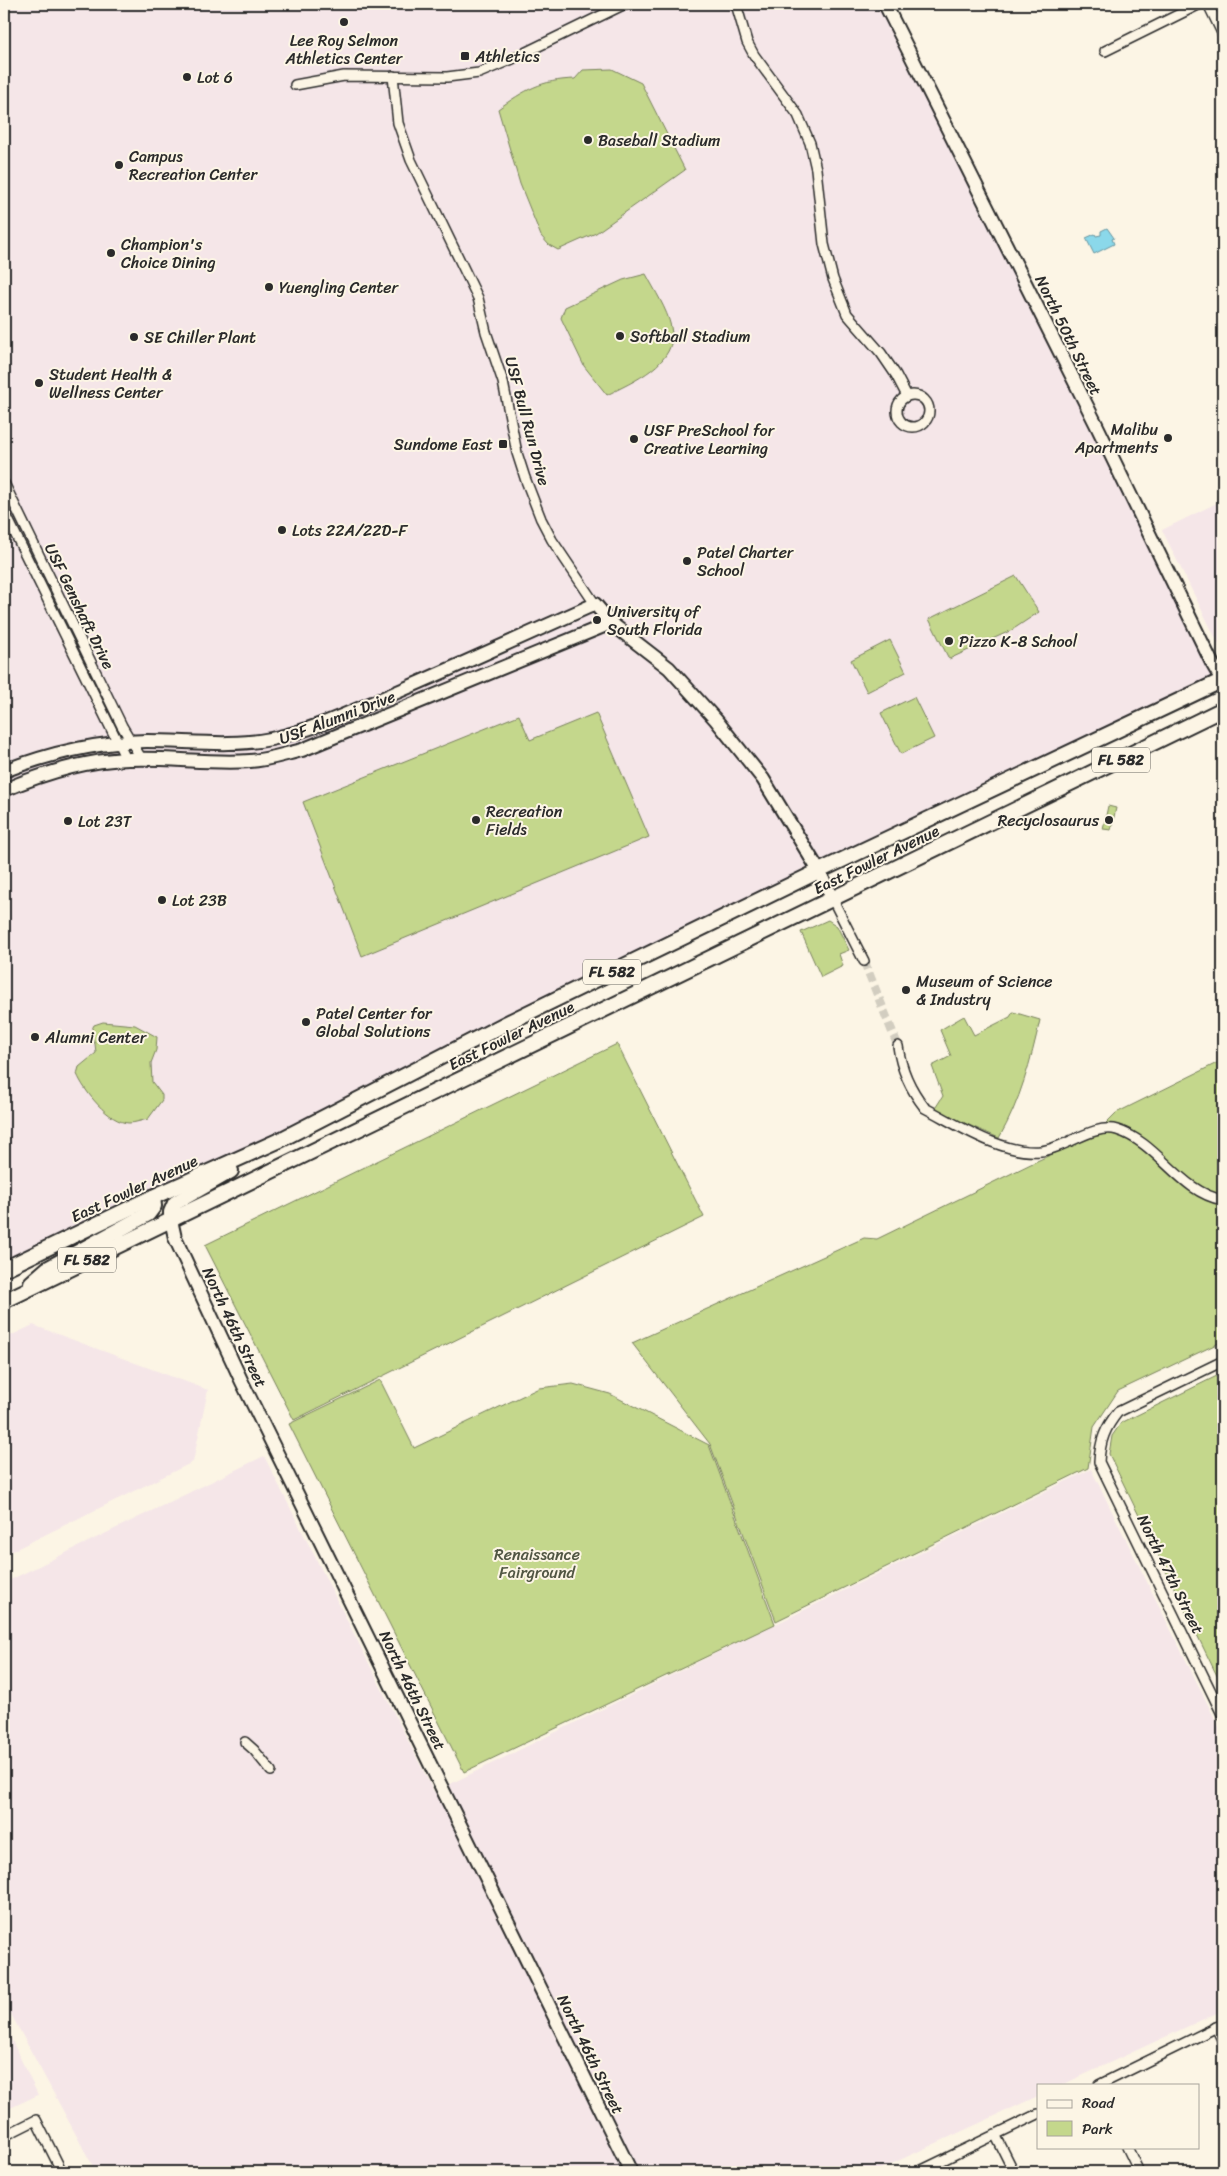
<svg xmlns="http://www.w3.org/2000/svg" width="1227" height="2176" font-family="Sriracha,sans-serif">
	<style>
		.built { fill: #f5e6e8 }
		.green { fill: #c4d78c; stroke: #78815c }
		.water { fill: #8bd8ea; stroke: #65939e }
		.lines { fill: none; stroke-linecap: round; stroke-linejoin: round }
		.street-tunnel { stroke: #d2cdc0; stroke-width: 9; stroke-dasharray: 9 4.5; stroke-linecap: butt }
		.street-casing { stroke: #2b2b2b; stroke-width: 12 }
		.secondary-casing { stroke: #2b2b2b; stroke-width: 16 }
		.primary-casing { stroke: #2b2b2b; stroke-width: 18 }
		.street { stroke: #fcf5e5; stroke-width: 9 }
		.secondary { stroke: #fcf5e5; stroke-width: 12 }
		.primary { stroke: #fcf5e5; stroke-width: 14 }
		.poi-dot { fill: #2b2b2b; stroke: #fcf5e5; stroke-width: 2 }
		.labels { text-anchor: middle; stroke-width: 4; stroke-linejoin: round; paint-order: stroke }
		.shield { fill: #fcf5e5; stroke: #6a6863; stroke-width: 1 }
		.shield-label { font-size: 15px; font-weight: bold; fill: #2b2b2b }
		.poi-label { font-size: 16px; fill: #2b2b2b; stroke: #fcf5e5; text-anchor: start }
		.street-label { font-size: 16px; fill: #2b2b2b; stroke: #fcf5e5 }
		.park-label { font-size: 16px; fill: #515643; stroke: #fcf5e5 }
	</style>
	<rect width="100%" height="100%" fill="#fcf5e5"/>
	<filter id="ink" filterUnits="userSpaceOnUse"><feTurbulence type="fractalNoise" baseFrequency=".02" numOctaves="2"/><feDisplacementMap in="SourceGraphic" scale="10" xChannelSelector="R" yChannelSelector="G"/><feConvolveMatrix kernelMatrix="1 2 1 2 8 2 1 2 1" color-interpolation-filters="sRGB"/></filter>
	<g filter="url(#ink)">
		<g class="built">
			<path d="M4,4H892L1223,681L4,1271Z"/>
			<path d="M1223,500V653L1162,530Z"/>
			<path d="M33,1325L208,1390L193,1462L4,1555V1339Z"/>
			<path d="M264,1456L434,1792L1091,1469L1223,1735V2010L1062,2085H1038V2096L874,2172H96L4,2001V1583Z"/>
			<path d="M4,2024L38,2095L4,2111Z"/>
		</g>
		<g class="green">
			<path d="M612,69L641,83L685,170L596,233L558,250L549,245L541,236L520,184L498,109C525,90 541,80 575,79L583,70Z"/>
			<path d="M646,274C655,291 667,309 671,327C680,363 632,382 607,395L584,366L561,318L565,307L623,280Z"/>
			<path d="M1016,576L1039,612L1012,630L949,659L929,619Z"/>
			<path d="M890,640L906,672L867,692L851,660Z"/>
			<path d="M914,697L934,738L901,754L881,713Z"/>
			<path d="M596,713L649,837L362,956L303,802L519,715L530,740Z"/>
			<path d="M1108,806L1116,808L1111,830L1103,829Z"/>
			<path d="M828,920L837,926L849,950L839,954L843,966L821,977L801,932Z"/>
			<path d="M1013,1012L1040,1020C1031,1060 1020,1102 999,1138L934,1110L943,1096L932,1066L951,1056L940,1030L964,1016L974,1035L1010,1017Z"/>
			<path d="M103,1022L135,1025L157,1037L156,1050L151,1063L152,1082L162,1095V1100L148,1119C143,1120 135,1123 129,1123C109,1123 84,1091 77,1074L79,1067L96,1053L95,1044L90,1033L94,1025Z"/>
			<path d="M617,1044L704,1217L294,1420L205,1245Z"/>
			<path d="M1223,1060V1341L1118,1391L1094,1427L1088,1468L776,1621L710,1444L632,1343L864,1238L877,1239L1039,1160L1093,1136L1116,1113Z"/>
			<path d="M1223,1373V1688L1109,1454L1112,1436L1121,1423Z"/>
			<path d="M380,1380L414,1448L539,1388L573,1384L610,1394L709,1445L775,1624L464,1772L289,1424Z"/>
		</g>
		<path class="water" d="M1107,228L1114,238L1112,239L1114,244L1094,254L1086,238L1095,234L1096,236L1101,235V231Z"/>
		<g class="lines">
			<path class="street-tunnel" d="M864,961L898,1046"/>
			<defs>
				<g id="street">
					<path d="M736,4L747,42L754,55L798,115L810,143L816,169L824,244L833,279L847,314L881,353L896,375L907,396"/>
					<path d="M1208,4L1223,35"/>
					<path d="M1105,51L1200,4"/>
					<path d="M393,76L398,123L411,160L478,298L486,332L503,382L517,453L525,478L541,519L552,540L595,604"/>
					<path d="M295,85L344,76L447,77L479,73L510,60L625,4"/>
					<circle cx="913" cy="411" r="16"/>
					<path d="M4,483L122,726L141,758"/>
					<path d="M4,511L126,759"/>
					<path d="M833,900L864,961"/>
					<path d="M898,1046C901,1070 910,1089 925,1108C958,1125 1003,1155 1041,1151C1064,1149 1094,1123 1117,1130C1159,1143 1179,1192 1223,1200"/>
					<path d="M1223,1361L1118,1412C1105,1428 1100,1441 1099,1462L1223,1716"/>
					<path d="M245,1742L254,1750L271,1771"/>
					<path d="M1216,2027L1223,2042"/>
					<path d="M1099,2085L1223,2024"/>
					<path d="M995,2134L1014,2172"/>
					<path d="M4,2136L36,2120L62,2172"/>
					<path d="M1127,2147L1139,2172"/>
					<path d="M918,2172L1038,2114"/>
				</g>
				<g id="secondary">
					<path d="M885,4L1096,424L1212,663L1223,682"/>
					<path d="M4,771C50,753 97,742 147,741C188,741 231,747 271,739C314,730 355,710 395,693C462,664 528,634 595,604L611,623L669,668L716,720L763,779L819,871L833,900"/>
					<path d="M4,790C44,773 85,760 129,759C169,757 210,764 250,761C268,760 285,754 302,750L611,623"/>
					<path d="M171,1220L175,1238L242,1382L631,2172"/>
				</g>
				<g id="primary">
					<path d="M171,1220V1212L175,1203L231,1171"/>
					<path d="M4,1269L153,1197L280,1140L507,1023L819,871L1223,680"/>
					<path d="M31,1283L47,1269L148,1214L154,1206L153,1197"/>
					<path d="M4,1301L1223,709"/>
				</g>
			</defs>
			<use href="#street" class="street-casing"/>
			<use href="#secondary" class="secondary-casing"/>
			<use href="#primary" class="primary-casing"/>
			<use href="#street" class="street"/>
			<use href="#secondary" class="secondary"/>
			<use href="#primary" class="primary"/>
		</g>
	</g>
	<g class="poi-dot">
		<circle cx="344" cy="22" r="5"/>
		<rect x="460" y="51" width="10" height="10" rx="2.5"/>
		<circle cx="187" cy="77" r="5"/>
		<circle cx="588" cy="140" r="5"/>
		<circle cx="119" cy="165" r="5"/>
		<circle cx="111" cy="253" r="5"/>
		<circle cx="269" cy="287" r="5"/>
		<circle cx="620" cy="336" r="5"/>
		<circle cx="134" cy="337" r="5"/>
		<circle cx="39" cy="383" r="5"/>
		<circle cx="1168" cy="438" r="5"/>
		<circle cx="634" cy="439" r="5"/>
		<rect x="498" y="439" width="10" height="10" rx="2.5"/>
		<circle cx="282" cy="530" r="5"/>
		<circle cx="687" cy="561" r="5"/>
		<circle cx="597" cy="620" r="5"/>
		<circle cx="949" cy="641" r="5"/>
		<circle cx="476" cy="820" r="5"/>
		<circle cx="1109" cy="820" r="5"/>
		<circle cx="68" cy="821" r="5"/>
		<circle cx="162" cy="900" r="5"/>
		<circle cx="906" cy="990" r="5"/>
		<circle cx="306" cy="1022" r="5"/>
		<circle cx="35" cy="1037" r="5"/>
	</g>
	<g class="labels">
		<g class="shield">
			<rect x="1092" y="747.5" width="58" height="25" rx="4"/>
			<rect x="583" y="959.5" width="58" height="25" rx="4"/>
			<rect x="58" y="1247.5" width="58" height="25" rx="4"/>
		</g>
		<g class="shield-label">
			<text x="1121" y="765">FL 582</text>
			<text x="612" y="977">FL 582</text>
			<text x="87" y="1265">FL 582</text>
		</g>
		<g class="poi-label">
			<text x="344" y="46" text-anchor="middle">Lee Roy Selmon<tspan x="344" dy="18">Athletics Center</tspan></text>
			<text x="475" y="62">Athletics</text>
			<text x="197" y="83">Lot 6</text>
			<text x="598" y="146">Baseball Stadium</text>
			<text x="129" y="162">Campus<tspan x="129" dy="18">Recreation Center</tspan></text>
			<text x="121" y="250">Champion's<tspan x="121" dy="18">Choice Dining</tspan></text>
			<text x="279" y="293">Yuengling Center</text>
			<text x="630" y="342">Softball Stadium</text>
			<text x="144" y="343">SE Chiller Plant</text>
			<text x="49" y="380">Student Health &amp;<tspan x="49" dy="18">Wellness Center</tspan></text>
			<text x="1158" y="435" text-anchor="end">Malibu<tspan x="1158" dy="18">Apartments</tspan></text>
			<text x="644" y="436">USF PreSchool for<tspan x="644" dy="18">Creative Learning</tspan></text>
			<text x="493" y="450" text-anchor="end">Sundome East</text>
			<text x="292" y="536">Lots 22A/22D-F</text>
			<text x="697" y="558">Patel Charter<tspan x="697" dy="18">School</tspan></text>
			<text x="607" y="617">University of<tspan x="607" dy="18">South Florida</tspan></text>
			<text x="959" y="647">Pizzo K-8 School</text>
			<text x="486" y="817">Recreation<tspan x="486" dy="18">Fields</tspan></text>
			<text x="1099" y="826" text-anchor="end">Recyclosaurus</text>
			<text x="78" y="827">Lot 23T</text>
			<text x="172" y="906">Lot 23B</text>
			<text x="916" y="987">Museum of Science<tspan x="916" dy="18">&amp; Industry</tspan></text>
			<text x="316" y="1019">Patel Center for<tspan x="316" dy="18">Global Solutions</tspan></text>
			<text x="45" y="1043">Alumni Center</text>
		</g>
		<g class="street-label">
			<text transform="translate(1069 335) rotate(64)" y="6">North 50th Street</text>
			<text transform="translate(528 421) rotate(75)" y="6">USF Bull Run Drive</text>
			<text transform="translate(80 606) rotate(64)" y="6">USF Genshaft Drive</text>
			<text transform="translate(337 717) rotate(-21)" y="6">USF Alumni Drive</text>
			<text transform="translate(876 859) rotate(-26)" y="6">East Fowler Avenue</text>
			<text transform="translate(511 1035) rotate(-26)" y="6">East Fowler Avenue</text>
			<text transform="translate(134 1188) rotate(-25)" y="6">East Fowler Avenue</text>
			<text transform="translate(235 1327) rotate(65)" y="6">North 46th Street</text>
			<text transform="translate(1171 1574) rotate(64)" y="6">North 47th Street</text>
			<text transform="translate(413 1690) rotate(64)" y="6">North 46th Street</text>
			<text transform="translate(591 2054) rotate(64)" y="6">North 46th Street</text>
		</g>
		<g class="park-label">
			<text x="537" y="1560">Renaissance<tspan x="537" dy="18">Fairground</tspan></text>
		</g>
	</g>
	<rect width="1227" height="2176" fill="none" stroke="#fcf5e5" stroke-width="20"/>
	<rect x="10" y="10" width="1207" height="2156" fill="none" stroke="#2b2b2b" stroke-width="2" filter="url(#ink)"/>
	<rect x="1037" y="2084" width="162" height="65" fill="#fcf5e5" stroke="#a8a49b"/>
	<rect x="1047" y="2100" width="25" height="8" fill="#fcf5e5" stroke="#a8a49b"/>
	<text x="1082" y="2108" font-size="15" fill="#2b2b2b">Road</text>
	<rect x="1047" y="2121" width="25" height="15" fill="#c4d78c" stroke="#a8a49b"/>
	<text x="1082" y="2134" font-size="15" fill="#2b2b2b">Park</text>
</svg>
